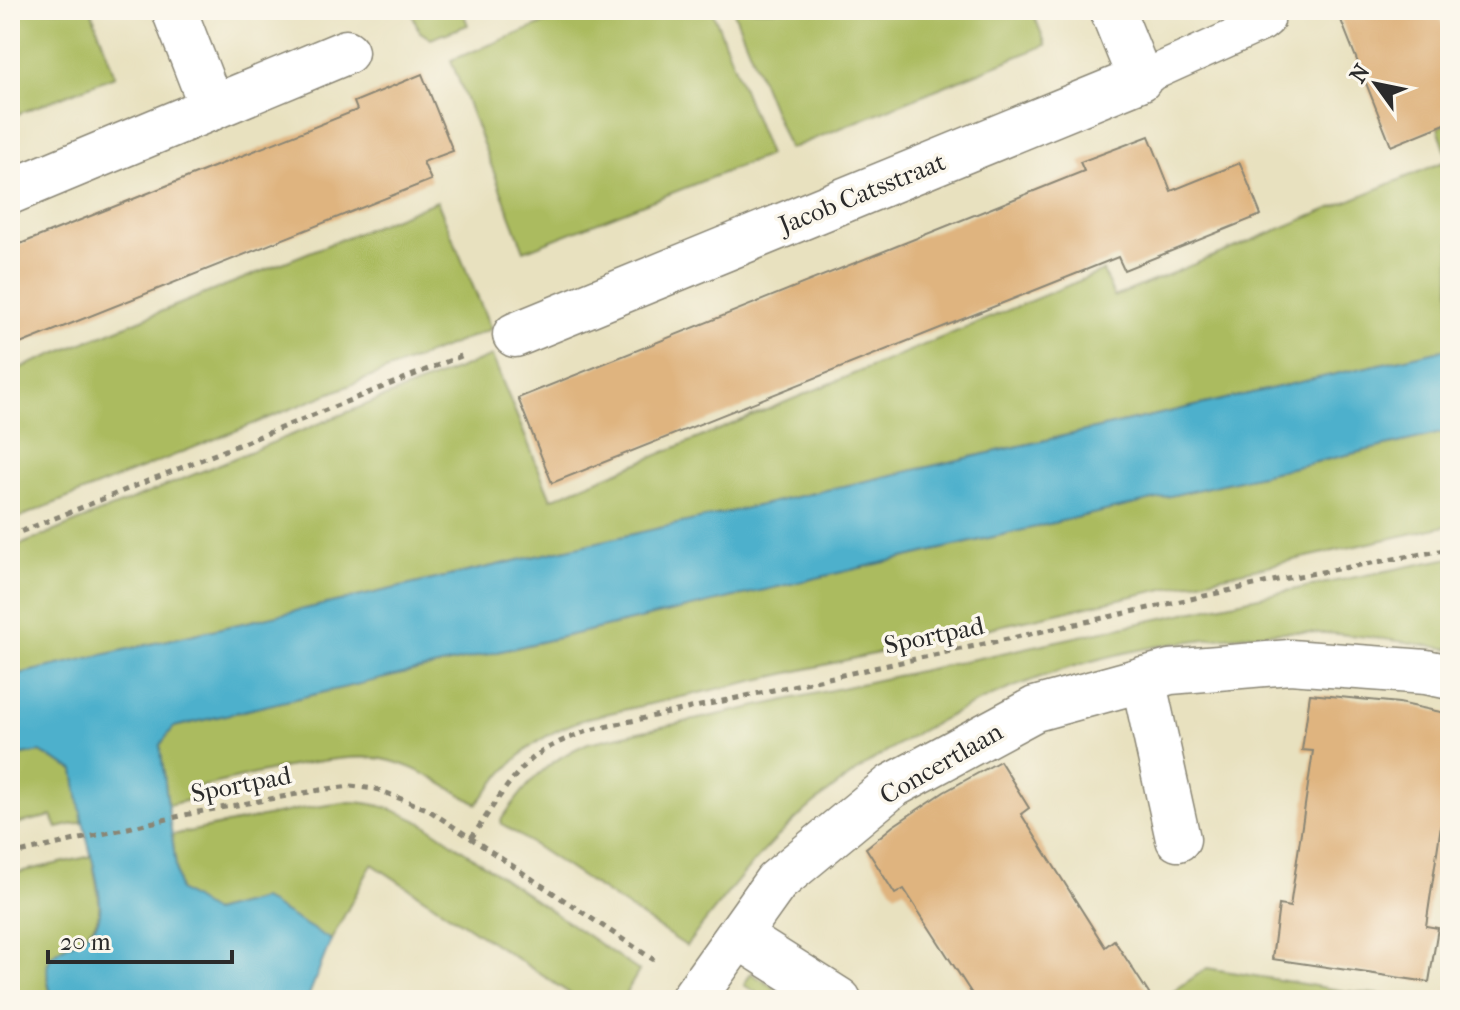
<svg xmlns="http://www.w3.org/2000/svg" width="1460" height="1010" font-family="'IM FELL French Canon',serif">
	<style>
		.green { fill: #abbb5e; stroke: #6b7344; stroke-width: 2 }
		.water { fill: #4db0cc; stroke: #3c6e7c; stroke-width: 2 }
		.building { fill: #dfb47f }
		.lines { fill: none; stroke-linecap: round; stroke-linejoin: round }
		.lane-casing { stroke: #8a8675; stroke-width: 37 }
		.street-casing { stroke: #8a8675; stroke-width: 47 }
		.path { stroke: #8a8675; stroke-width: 5; stroke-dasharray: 6 6; stroke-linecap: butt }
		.lane { stroke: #fff; stroke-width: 34 }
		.street { stroke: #fff; stroke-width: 44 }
		.labels { text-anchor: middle; stroke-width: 7; stroke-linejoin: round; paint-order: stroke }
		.street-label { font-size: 26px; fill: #2b2b2b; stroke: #fbf7ec }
	</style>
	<rect width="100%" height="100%" fill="#fbf7ec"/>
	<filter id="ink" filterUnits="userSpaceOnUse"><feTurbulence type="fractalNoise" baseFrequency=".0125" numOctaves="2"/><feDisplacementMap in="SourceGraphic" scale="16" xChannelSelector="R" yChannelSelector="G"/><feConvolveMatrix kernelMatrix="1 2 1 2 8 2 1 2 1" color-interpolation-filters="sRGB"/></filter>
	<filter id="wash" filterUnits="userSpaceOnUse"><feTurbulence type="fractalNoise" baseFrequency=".006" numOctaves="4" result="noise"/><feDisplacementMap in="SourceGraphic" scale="32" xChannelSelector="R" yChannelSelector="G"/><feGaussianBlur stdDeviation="1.8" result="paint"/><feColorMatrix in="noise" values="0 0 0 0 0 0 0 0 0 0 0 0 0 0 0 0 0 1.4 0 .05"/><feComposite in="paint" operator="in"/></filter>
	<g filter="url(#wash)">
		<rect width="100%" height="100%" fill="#e8e1bf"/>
		<g class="green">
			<path d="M10,10H91L115,76L10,117Z"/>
			<path d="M411,10H462L468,25L431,39L419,31Z"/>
			<path d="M578,10H712L769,155L524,251L451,60Z"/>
			<path d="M733,10H1032L1046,45L789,149Z"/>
			<path d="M1450,123V348L10,676V549L380,399L492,356L551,499L1103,271L1114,297L1448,160L1438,127Z"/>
			<path d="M437,201L491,329L10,521V372Z"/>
			<path d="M1450,431V525L592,717C537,733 511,760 477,804C447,787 416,765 382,759C334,751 244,778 194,788V799L168,805L160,745L174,727Z"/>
			<path d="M1450,558V649C1400,641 1350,633 1299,632C1279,631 1259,634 1239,636C1084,647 932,706 811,806C763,846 724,897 686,946L502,824L501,820C528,782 545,762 588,743L1282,592Z"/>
			<path d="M40,752L74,770L83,822L57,828L52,816L10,825V757Z"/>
			<path d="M350,802C379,802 400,812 426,825L639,971L622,1000H580L372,864L331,940L262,899L212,912L179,890L172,835L301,809Z"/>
			<path d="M92,856C100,913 113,922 57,952L47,978L52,1000H10V874Z"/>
			<path d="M1207,968L1345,991L1432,1000H1161Z"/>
			<path d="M751,973L793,1000H768L744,985Z"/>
		</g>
		<path class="water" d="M1450,348V431L174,727L160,745L179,890L213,912L262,899L331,940L307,1000H52C50,988 45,974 48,963C55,941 97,943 100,912C102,889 89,849 84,826C79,808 77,789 74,770L40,752L10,757V676Z"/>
		<g id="blocks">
			<g class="building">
				<path d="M1337,10H1437L1450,43V122L1391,146Z"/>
				<path d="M422,74L453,151L423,162L431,180L10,348V248L357,110L354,102Z"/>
				<path d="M1149,136L1171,191L1240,163L1261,215L1124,270L1118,257L552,483L518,398L1084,171L1080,162Z"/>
				<path d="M1310,694L1399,703L1450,714V765L1426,926L1438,928L1429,982L1272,959L1279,905L1290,907L1313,751L1302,750Z"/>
				<path d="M1000,761L1029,808L1021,814L1105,947L1114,940L1153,1000H976L904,889L895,894L866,848L893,826L944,792Z"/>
			</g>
		</g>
	</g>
	<g filter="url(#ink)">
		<use href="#blocks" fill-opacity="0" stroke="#8a8675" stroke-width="2"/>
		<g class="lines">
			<defs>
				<path id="lane" d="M1140,79L1262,24L1267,20L1265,10"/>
				<g id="street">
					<path d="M174,10L212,108"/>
					<path d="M10,192L346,52"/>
					<path d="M515,335L1140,79L1112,10"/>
					<path d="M1143,679L1178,839"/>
					<path d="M738,936L839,1000"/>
					<path d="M692,1000L776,882L892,786L1035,709L1170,672L1290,662L1426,672L1450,677"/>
				</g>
			</defs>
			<use href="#lane" class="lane-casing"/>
			<use href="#street" class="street-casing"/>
			<g class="path">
				<path d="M10,536L466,354"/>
				<path d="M471,838C490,812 508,779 533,758C549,745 571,737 590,730L1282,579L1450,549"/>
				<path d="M10,855L198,812L320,790L350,786L376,789L427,809L654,960"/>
			</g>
			<use href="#lane" class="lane"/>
			<use href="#street" class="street"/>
		</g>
	</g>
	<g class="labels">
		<g class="street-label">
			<text transform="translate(862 193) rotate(-22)" y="9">Jacob Catsstraat</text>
			<text transform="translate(934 635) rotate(-12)" y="9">Sportpad</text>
			<text transform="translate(941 763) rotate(-30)" y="9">Concertlaan</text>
			<text transform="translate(241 784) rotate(-11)" y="9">Sportpad</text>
		</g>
	</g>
	<rect width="1460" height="1010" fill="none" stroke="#fbf7ec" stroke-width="40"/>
	<g transform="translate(1376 84) rotate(303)" stroke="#fbf7ec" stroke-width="6" paint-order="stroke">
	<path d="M0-6L14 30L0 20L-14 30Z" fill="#2b2b2b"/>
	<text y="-12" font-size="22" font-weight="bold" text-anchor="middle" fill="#2b2b2b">N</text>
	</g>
	<path d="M48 950v12h184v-12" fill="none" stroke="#2b2b2b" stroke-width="4"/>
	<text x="60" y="950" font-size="24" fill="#2b2b2b" stroke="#fbf7ec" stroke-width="6" paint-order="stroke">20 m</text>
</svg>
